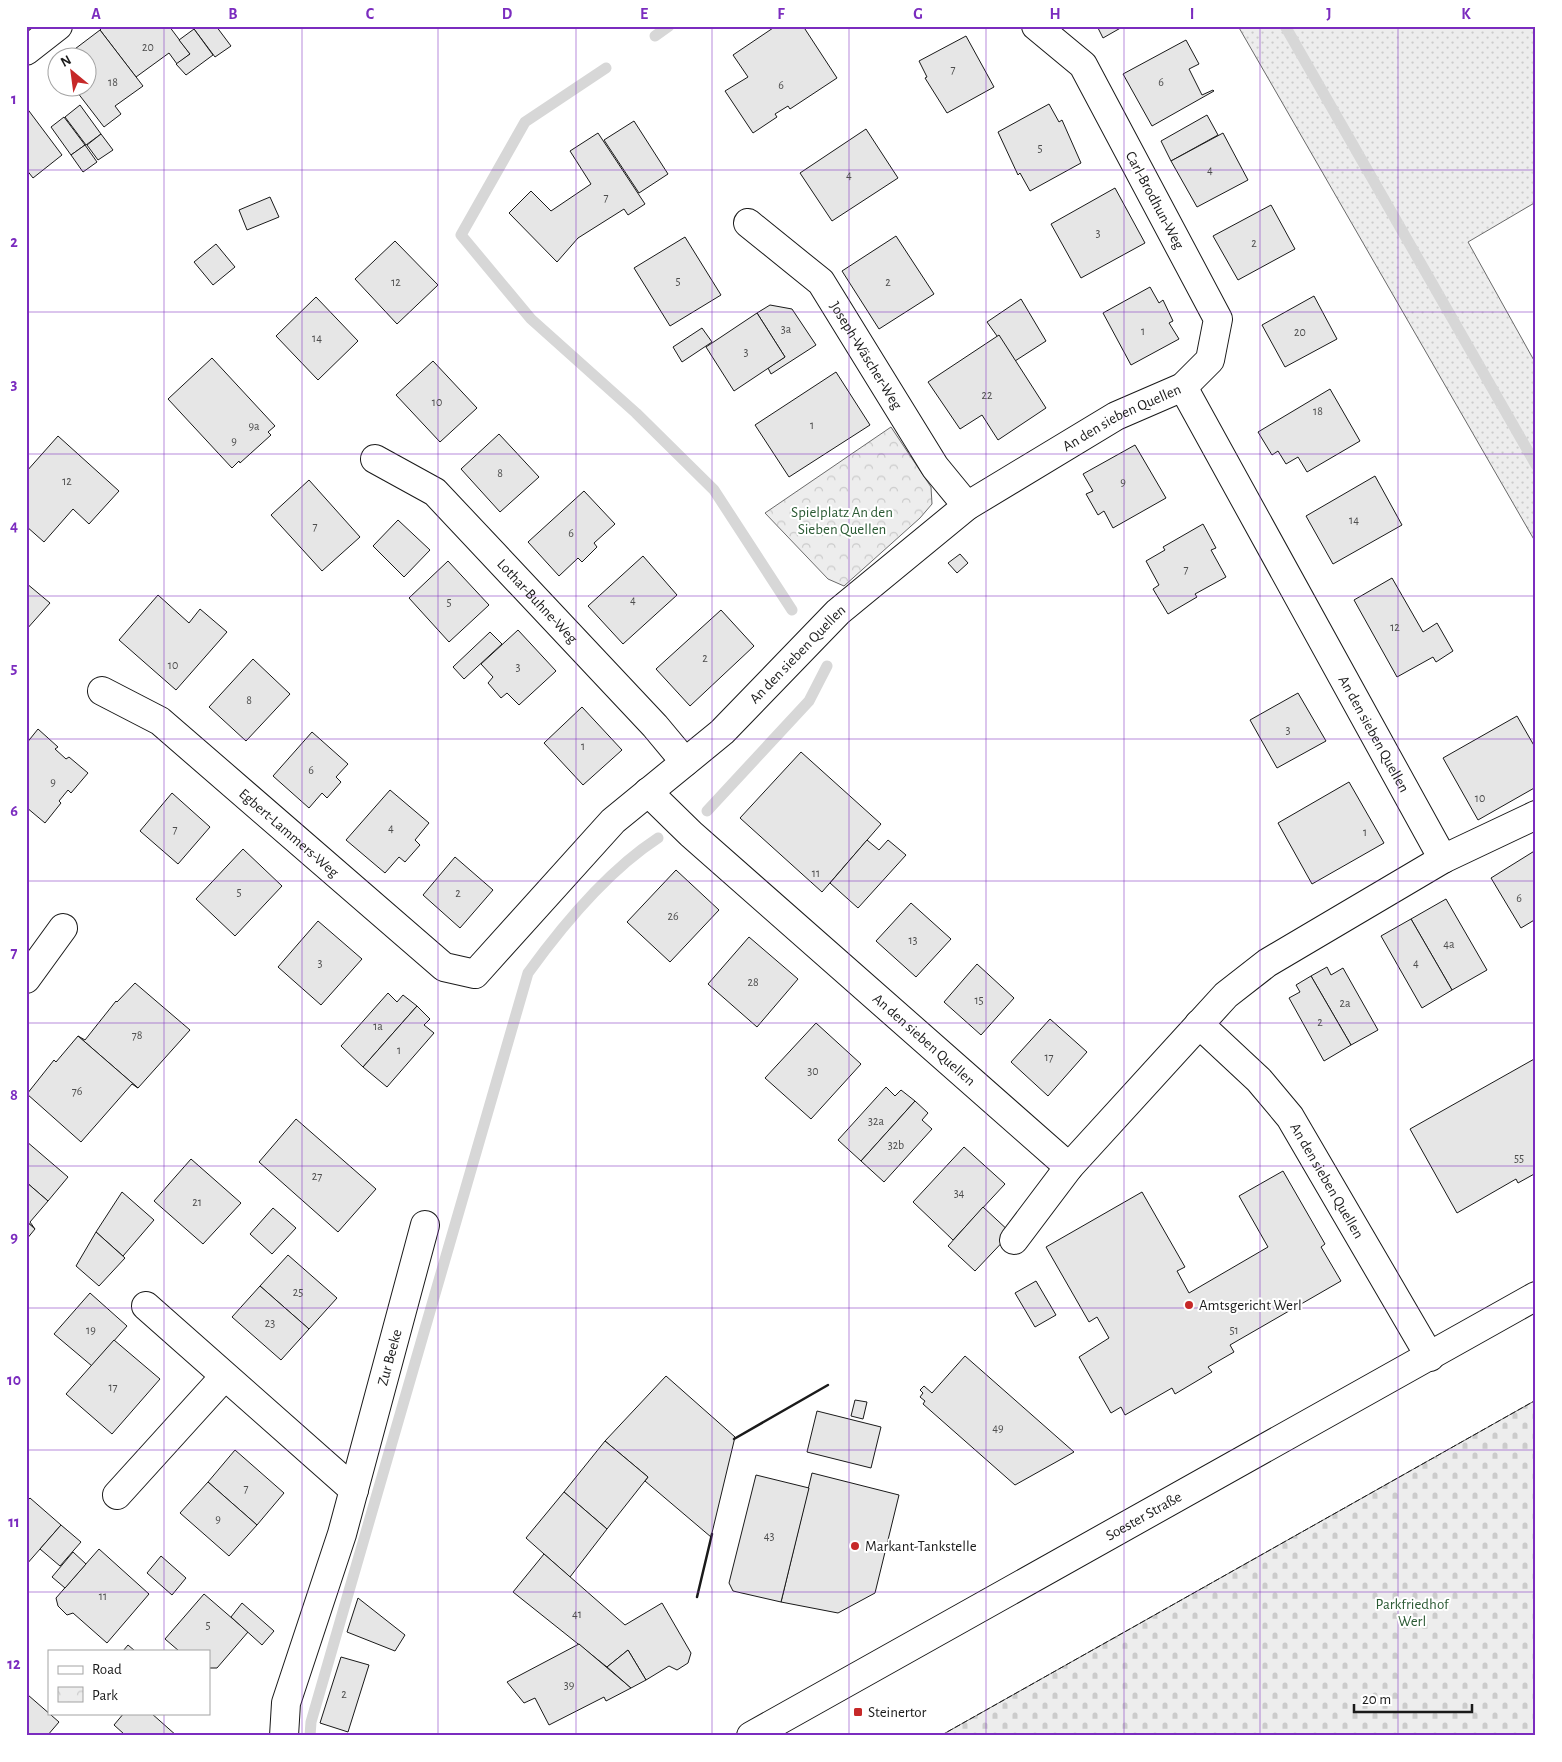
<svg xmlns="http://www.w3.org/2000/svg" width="1562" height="1762" font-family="'Alegreya Sans',sans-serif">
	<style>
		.grass { fill: url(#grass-dots); stroke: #6a6a6a }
		.cemetery { fill: url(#cemetery-stones); stroke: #6a6a6a }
		.park { fill: url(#park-crowns); stroke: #6a6a6a }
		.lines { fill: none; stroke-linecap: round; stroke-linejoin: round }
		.stream { stroke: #d7d7d7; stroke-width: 11 }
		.building { fill: #e6e6e6; stroke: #1a1a1a }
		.street-casing { stroke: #1a1a1a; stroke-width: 30 }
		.secondary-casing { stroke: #1a1a1a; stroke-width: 30 }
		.street { stroke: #fff; stroke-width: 28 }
		.secondary { stroke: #fff; stroke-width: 28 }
		.fence { stroke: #1a1a1a; stroke-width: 1; stroke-dasharray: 6 2.5; stroke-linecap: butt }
		.wall { stroke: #1a1a1a; stroke-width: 2.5 }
		.grid { fill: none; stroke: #7b2cbf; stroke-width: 1; stroke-opacity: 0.55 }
		.poi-dot { fill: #c62828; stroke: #fff; stroke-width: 2 }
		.labels { text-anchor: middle; stroke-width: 4; stroke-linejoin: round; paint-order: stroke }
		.number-label { font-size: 12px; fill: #4d4d4d }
		.street-label { font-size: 15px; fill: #1a1a1a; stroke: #fff }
		.park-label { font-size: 15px; fill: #2b5a34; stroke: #fff }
		.poi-label { font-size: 15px; fill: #1a1a1a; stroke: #fff; text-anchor: start }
		.neatline { fill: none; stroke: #7b2cbf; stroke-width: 2 }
		.grid-label { font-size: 16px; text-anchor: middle; font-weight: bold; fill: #7b2cbf }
	</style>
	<defs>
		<pattern id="grass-dots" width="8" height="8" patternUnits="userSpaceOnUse" patternTransform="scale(1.25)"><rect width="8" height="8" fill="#ededed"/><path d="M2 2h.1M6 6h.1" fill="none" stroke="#cbcbcb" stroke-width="1.8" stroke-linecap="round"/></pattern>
		<pattern id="cemetery-stones" width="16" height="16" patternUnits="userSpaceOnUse" patternTransform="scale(1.25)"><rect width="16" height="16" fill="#ededed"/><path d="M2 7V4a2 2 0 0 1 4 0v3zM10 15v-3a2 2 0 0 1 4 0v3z" fill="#cbcbcb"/></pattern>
		<pattern id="park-crowns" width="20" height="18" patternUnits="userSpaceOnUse" patternTransform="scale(1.25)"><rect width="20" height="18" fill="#ededed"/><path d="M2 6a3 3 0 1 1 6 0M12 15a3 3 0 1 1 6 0" fill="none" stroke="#cbcbcb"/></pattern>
	</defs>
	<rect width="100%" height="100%" fill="#fff"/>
	<path class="grass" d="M1238,26H1536V202L1468,242L1536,364V543Z"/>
	<path class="cemetery" d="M1536,1400V1736H940Z"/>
	<path class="park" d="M891,427L931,487L932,504L920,518L844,586L828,579L765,513Z"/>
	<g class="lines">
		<g class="stream">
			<path d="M1285,26L1536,465"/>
			<path d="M655,36L669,26"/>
			<path d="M606,68L525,122L461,235L531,319L636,413L714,490L792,610"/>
			<path d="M707,811L809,701L827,666"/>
			<path d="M310,1736L311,1722L528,973C562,926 609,870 658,838"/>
		</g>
	</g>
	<g class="building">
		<path d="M104,26H169L190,54L177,64L169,53L136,77L100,30Z"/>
		<path d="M198,26H216L231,46L215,57L194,29Z"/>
		<path d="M776,26H803L837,78L790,109L788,106L775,114L777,117L753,133L725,91L748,77L733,55Z"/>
		<path d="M1097,26H1124L1103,38Z"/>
		<path d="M194,29L213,55L186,75L176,64L190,54L179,40Z"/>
		<path d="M100,30L143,86L115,106L121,114L104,127L74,88H88V58H63Z"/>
		<path d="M966,36L994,87L947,113L925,78L927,77L919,61Z"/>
		<path d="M1186,40L1199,64L1189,69L1202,95L1213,90L1214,91L1152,126L1123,74Z"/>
		<path d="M1049,104L1059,122L1062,120L1081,163L1030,191L1020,173L1018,175L998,132Z"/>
		<path d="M80,105L101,134L86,145L65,117Z"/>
		<path d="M26,107L62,155L33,178L26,169Z"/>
		<path d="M1207,115L1218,135L1171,161L1161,141Z"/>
		<path d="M64,117L85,145L71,155L51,127Z"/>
		<path d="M634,121L668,174L639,193L604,140Z"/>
		<path d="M866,129L898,178L832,221L800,173Z"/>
		<path d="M598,133L645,204L628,215L624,209L578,238L557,262L509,213L531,191L551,211L591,184L570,151Z"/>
		<path d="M1223,133L1248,180L1197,207L1171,161Z"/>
		<path d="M101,134L113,150L98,160L87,145Z"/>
		<path d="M85,145L97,162L83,172L71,155Z"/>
		<path d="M1115,188L1145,243L1081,278L1051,224Z"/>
		<path d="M270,197L279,217L247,230L239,210Z"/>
		<path d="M1271,205L1295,249L1238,280L1213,236Z"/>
		<path d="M896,236L934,294L879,329L842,271Z"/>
		<path d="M685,237L721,295L670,326L634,268Z"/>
		<path d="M395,241L438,285L397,324L355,279Z"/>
		<path d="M216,244L235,267L213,285L194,262Z"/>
		<path d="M1150,287L1159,303L1163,300L1173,321L1169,323L1179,339L1131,365L1103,313Z"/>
		<path d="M1314,296L1337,339L1285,367L1262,325Z"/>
		<path d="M316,297L358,341L318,380L276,336Z"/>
		<path d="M1021,299L1046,341L1015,361L987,322Z"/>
		<path d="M770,305L792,309L816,345L771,374L768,368L785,357L757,313Z"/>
		<path d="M757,313L785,357L734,391L706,347Z"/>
		<path d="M702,328L712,342L682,362L673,347Z"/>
		<path d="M999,335L1046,408L998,440L982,415L960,429L928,382Z"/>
		<path d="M212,358L275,426L268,432L271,435L240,463L239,461L232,468L168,399Z"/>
		<path d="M433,361L477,408L440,442L396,395Z"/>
		<path d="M836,372L870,425L789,477L755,425Z"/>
		<path d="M1330,389L1360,441L1307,472L1298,457L1286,464L1278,451L1272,455L1258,432Z"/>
		<path d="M499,434L539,477L500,512L461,469Z"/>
		<path d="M58,436L119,491L89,524L73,509L44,542L26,526V472Z"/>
		<path d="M1135,445L1166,498L1113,528L1104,511L1098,515L1086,494L1093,491L1083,474Z"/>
		<path d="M1375,476L1402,525L1333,564L1306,516Z"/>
		<path d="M309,480L360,537L322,571L271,515Z"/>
		<path d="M584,491L615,524L594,543L597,547L582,562L578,558L559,576L528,542Z"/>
		<path d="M398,520L430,550L404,577L373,546Z"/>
		<path d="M1203,524L1216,548L1211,550L1226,577L1195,594L1197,597L1168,614L1153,589L1159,585L1146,561L1165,550L1163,547Z"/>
		<path d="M960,554L968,563L957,573L948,563Z"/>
		<path d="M643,556L677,595L623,644L588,606Z"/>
		<path d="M448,561L489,605L449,642L409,598Z"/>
		<path d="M1392,578L1423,632L1437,623L1453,651L1436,662L1433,657L1397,677L1354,600Z"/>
		<path d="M26,583L50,603L26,630Z"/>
		<path d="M158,595L189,623L200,609L227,632L176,690L119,640Z"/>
		<path d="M721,610L754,646L690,706L656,669Z"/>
		<path d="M518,630L556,671L519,705L507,693L501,698L488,683L493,677L481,664Z"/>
		<path d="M490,632L502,644L464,679L453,667Z"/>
		<path d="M253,659L290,694L246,741L209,707Z"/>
		<path d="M1298,693L1326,741L1277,768L1250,720Z"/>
		<path d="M582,707L622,750L583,785L544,743Z"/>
		<path d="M1517,716L1536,749V787L1478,820L1443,758Z"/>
		<path d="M38,729L58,747L55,749L66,759L69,757L88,773L71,793L68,790L59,801L61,803L45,823L26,807V744Z"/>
		<path d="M312,732L348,764L336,777L341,782L327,798L322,793L309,808L273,776Z"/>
		<path d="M801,752L881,824L822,892L740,818Z"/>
		<path d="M1349,782L1384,843L1312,884L1278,823Z"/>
		<path d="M390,790L429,823L415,840L420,845L405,862L399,857L385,873L346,840Z"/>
		<path d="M172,793L210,827L178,864L140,831Z"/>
		<path d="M867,840L879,850L888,840L906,855L858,908L830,883Z"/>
		<path d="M243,849L282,886L235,936L196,899Z"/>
		<path d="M1536,850V919L1521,928L1491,878Z"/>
		<path d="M455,857L493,890L460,928L423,895Z"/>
		<path d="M676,870L719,910L670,962L627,922Z"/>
		<path d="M1446,899L1487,970L1452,990L1411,919Z"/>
		<path d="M911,903L951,939L916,977L876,941Z"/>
		<path d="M1411,919L1452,990L1422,1008L1381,936Z"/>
		<path d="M318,921L362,959L321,1005L278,967Z"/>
		<path d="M749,937L798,979L757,1027L708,984Z"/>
		<path d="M977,964L1014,998L981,1035L944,1002Z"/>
		<path d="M1327,967L1331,975L1343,968L1378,1030L1351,1045L1311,976Z"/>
		<path d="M1311,976L1351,1045L1324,1061L1289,998L1300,992L1296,985Z"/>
		<path d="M135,983L190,1030L138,1088L78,1036L85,1040L116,1001L117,1002Z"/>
		<path d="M388,993L397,1002L403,995L417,1006L363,1067L341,1046Z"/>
		<path d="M417,1006L430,1019L424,1025L434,1033L387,1087L363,1067Z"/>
		<path d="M1050,1019L1087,1052L1048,1096L1011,1062Z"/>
		<path d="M816,1023L861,1064L811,1119L765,1078Z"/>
		<path d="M78,1036L138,1088L132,1084L81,1142L27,1094L54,1060L56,1062Z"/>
		<path d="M1536,1058V1173L1518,1183L1516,1179L1457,1213L1410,1129Z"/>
		<path d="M886,1087L895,1096L901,1090L915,1101L861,1161L838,1140Z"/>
		<path d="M915,1101L928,1113L922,1120L932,1129L884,1182L861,1161Z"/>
		<path d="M296,1119L376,1189L338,1232L259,1162Z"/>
		<path d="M26,1141L68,1177L48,1201L26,1182Z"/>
		<path d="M964,1147L1005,1184L953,1240L913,1202Z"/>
		<path d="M191,1159L241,1203L203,1244L154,1201Z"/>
		<path d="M1283,1171L1325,1244L1321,1247L1341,1281L1230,1345L1234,1352L1208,1367L1212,1372L1175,1394L1172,1388L1125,1415L1121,1407L1111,1413L1079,1357L1109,1338L1097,1317L1089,1322L1046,1247L1142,1192L1185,1267L1177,1271L1189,1293L1268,1247L1239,1196Z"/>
		<path d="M26,1182L48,1201L30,1222L35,1229L26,1221Z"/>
		<path d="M122,1192L154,1220L123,1256L96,1232Z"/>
		<path d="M983,1207L1011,1233L975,1271L948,1246Z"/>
		<path d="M273,1208L296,1228L272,1254L250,1234Z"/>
		<path d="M26,1221L35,1229L26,1240Z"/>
		<path d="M96,1232L125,1258L99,1286L76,1266Z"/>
		<path d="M288,1255L337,1298L309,1329L260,1286Z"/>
		<path d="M1036,1281L1056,1315L1035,1327L1015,1293Z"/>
		<path d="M260,1286L309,1329L281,1360L232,1317Z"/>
		<path d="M90,1293L127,1326L92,1366L54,1334Z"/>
		<path d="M114,1340L160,1379L112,1434L66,1394Z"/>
		<path d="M965,1356L1074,1452L1015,1485L923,1404L925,1401L920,1397L923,1393L920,1390L924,1386L932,1393Z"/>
		<path d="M666,1376L735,1437L711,1537L645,1481L648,1477L605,1441Z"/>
		<path d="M855,1400L867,1402L863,1419L851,1416Z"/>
		<path d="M817,1411L881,1427L871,1468L807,1452Z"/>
		<path d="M605,1441L648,1477L607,1529L564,1492Z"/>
		<path d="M235,1450L284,1493L257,1525L208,1482Z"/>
		<path d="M812,1473L899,1495L875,1593L838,1613L781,1602Z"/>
		<path d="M756,1475L809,1488L781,1602L733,1591L729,1583Z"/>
		<path d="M208,1482L257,1525L229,1556L180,1513Z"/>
		<path d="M564,1492L607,1529L570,1577L526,1538Z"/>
		<path d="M30,1498L61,1525L26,1565V1502Z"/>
		<path d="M61,1525L81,1542L60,1566L40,1549Z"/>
		<path d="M99,1549L149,1594L107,1643L73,1613L67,1615L58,1606L56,1598Z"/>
		<path d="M73,1552L86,1564L65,1588L52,1577Z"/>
		<path d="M544,1554L625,1625L662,1603L691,1653L688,1663L677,1670L669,1666L646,1680L628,1650L607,1667L513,1592Z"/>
		<path d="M161,1556L186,1578L172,1595L147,1573Z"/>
		<path d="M204,1594L248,1632L217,1668H209V1651H179L165,1639Z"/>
		<path d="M358,1598L405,1635L395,1651L347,1632Z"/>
		<path d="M242,1603L274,1631L262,1645L231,1617Z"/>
		<path d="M579,1644L631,1688L606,1701L604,1697L549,1725L535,1698L524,1703L507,1682Z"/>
		<path d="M128,1645L135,1651H123Z"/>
		<path d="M628,1650L646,1680L631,1688L607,1667Z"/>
		<path d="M341,1657L369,1665L348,1732L320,1723Z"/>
		<path d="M28,1695L59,1722L47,1736H26V1697Z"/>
		<path d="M124,1713H151L177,1736H122L124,1734L114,1725Z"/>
	</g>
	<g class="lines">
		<defs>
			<g id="street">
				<path d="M26,51L58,26"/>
				<path id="s1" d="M748,223L821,282L935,467L967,506"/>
				<path id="s2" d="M1183,387L1443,859"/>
				<path id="s3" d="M375,459L435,492L655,726L685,762"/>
				<path id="s4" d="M102,691L160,721L444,967L475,974L613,821L722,732L838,612L967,506L1116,416L1183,387L1210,360L1218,319L1083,65L1036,26"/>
				<path id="s5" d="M648,792L691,834L1069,1167"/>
				<path d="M26,979L63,928"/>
				<path id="s6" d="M1199,1024L1259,1080L1290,1117L1430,1357"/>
				<path d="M1014,1240L1069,1167L1226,995L1267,963L1443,859L1536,815"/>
				<path d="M146,1306L354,1490"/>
				<path d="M117,1495L224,1377"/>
				<path id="s7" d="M284,1736L286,1703L342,1534L425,1225"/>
			</g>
			<g id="secondary">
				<path id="s8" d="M751,1736L1536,1296"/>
			</g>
		</defs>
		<use href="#street" class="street-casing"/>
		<use href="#secondary" class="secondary-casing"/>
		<use href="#street" class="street"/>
		<use href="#secondary" class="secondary"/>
		<path class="fence" d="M940,1736L1536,1400"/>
		<g class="wall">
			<path d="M734,1439L828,1385"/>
			<path d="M697,1597L712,1534"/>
		</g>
	</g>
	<path class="grid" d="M164,26V1651M302,26V1736M438,26V1736M576,26V1736M712,26V1736M849,26V1736M986,26V1736M1124,26V1736M1260,26V1736M1398,26V1736M26,170H1536M26,312H1536M26,454H1536M26,596H1536M26,739H1536M26,881H1536M26,1023H1536M26,1166H1536M26,1308H1536M26,1450H1536M26,1592H1536M164,1713V1736"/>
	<g class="poi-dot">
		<circle cx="1189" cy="1305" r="5"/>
		<circle cx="855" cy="1546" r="5"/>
		<rect x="853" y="1707" width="10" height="10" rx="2.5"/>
	</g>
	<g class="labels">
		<g class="number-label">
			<text x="148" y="51">20</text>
			<text x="953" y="73">7</text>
			<text x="113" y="86">18</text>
			<text x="1161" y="86">6</text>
			<text x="781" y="89">6</text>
			<text x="1040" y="152">5</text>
			<text x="1210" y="174">4</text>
			<text x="849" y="179">4</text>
			<text x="606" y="201">7</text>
			<text x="1098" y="237">3</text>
			<text x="1254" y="247">2</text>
			<text x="678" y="285">5</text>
			<text x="396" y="286">12</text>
			<text x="888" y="286">2</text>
			<text x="786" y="333">3a</text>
			<text x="1143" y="335">1</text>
			<text x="1300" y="336">20</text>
			<text x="317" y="342">14</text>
			<text x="746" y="356">3</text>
			<text x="987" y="399">22</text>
			<text x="437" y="406">10</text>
			<text x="1318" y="415">18</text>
			<text x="812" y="429">1</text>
			<text x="254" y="430">9a</text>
			<text x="234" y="445">9</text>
			<text x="500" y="477">8</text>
			<text x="67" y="485">12</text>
			<text x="1123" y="486">9</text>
			<text x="1354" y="524">14</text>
			<text x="315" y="530">7</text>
			<text x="571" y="537">6</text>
			<text x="1186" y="573">7</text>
			<text x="633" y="604">4</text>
			<text x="449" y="606">5</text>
			<text x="1395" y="631">12</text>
			<text x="705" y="662">2</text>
			<text x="173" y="669">10</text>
			<text x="518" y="671">3</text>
			<text x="249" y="704">8</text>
			<text x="1288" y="734">3</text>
			<text x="583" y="750">1</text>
			<text x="311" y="774">6</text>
			<text x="53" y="786">9</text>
			<text x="1480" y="802">10</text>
			<text x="391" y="832">4</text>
			<text x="175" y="833">7</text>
			<text x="1365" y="836">1</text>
			<text x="816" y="877">11</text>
			<text x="239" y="896">5</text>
			<text x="458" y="897">2</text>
			<text x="1519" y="902">6</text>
			<text x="673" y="920">26</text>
			<text x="913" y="944">13</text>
			<text x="1449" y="948">4a</text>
			<text x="320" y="967">3</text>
			<text x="1416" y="967">4</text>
			<text x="753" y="986">28</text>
			<text x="979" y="1004">15</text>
			<text x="1345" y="1007">2a</text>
			<text x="1320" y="1026">2</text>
			<text x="378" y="1030">1a</text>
			<text x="137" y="1039">78</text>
			<text x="399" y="1054">1</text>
			<text x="1049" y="1061">17</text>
			<text x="813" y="1075">30</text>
			<text x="77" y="1095">76</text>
			<text x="876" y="1125">32a</text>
			<text x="896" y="1149">32b</text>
			<text x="1519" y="1162">55</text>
			<text x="317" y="1180">27</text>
			<text x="959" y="1197">34</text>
			<text x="197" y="1206">21</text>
			<text x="298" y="1296">25</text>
			<text x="270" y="1327">23</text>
			<text x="91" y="1334">19</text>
			<text x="1234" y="1334">51</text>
			<text x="113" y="1391">17</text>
			<text x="998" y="1432">49</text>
			<text x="246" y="1492">7</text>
			<text x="218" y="1523">9</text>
			<text x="769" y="1540">43</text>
			<text x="103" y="1600">11</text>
			<text x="577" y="1618">41</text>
			<text x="208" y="1629">5</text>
			<text x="569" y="1689">39</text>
			<text x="344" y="1698">2</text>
		</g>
		<g class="street-label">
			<text transform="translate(1155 200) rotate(62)" y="5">Carl-Brodhun-Weg</text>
			<text dy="5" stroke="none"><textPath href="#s1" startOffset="180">Joseph-Wäscher-Weg</textPath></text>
			<text dy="5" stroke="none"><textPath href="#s4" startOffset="1332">An den sieben Quellen</textPath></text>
			<text dy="5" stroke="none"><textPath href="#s3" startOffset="218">Lothar-Buhne-Weg</textPath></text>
			<text dy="5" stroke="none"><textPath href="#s4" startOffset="928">An den sieben Quellen</textPath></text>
			<text dy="5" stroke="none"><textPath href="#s2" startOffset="396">An den sieben Quellen</textPath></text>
			<text dy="5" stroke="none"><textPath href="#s4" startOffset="236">Egbert-Lammers-Weg</textPath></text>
			<text dy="5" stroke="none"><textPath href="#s5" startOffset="371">An den sieben Quellen</textPath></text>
			<text dy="5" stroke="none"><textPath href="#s6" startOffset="204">An den sieben Quellen</textPath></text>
			<text dy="5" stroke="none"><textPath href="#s7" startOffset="394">Zur Beeke</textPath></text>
			<text dy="5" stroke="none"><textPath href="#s8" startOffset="450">Soester Straße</textPath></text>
		</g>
		<g class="park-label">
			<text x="842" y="517">Spielplatz An den<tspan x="842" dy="17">Sieben Quellen</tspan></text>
			<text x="1412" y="1609">Parkfriedhof<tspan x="1412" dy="17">Werl</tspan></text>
		</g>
		<g class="poi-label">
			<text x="1199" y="1310">Amtsgericht Werl</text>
			<text x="865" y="1551">Markant-Tankstelle</text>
			<text x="868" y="1717">Steinertor</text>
		</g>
	</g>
	<rect width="1562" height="1762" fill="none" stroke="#ffffff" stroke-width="55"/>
	<rect x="48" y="1650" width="162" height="65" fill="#ffffff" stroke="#a3a3a3"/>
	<rect x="58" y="1666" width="25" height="8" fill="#ffffff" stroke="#a3a3a3"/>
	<text x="92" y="1674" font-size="15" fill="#1a1a1a">Road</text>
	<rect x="58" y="1687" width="25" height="15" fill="url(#park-crowns)" stroke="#a3a3a3"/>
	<text x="92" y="1700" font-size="15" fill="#1a1a1a">Park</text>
	<g transform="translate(72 72) rotate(331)"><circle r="24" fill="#ffffff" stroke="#a3a3a3"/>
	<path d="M0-4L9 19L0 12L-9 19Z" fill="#c62828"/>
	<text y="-8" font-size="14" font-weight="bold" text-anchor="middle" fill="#1a1a1a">N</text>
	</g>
	<path d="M1354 1704v8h118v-8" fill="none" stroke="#1a1a1a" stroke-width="2.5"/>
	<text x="1362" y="1704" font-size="15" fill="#1a1a1a" stroke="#ffffff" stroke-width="4" paint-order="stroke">20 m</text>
	<rect x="28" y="28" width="1506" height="1706" class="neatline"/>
	<g class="grid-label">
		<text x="96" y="19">A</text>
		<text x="233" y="19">B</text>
		<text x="370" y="19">C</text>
		<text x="507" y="19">D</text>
		<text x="644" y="19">E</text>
		<text x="781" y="19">F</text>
		<text x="918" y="19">G</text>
		<text x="1055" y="19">H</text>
		<text x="1192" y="19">I</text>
		<text x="1329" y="19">J</text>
		<text x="1466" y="19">K</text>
		<text x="14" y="104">1</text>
		<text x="14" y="247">2</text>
		<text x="14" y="389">3</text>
		<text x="14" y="531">4</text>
		<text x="14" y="673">5</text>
		<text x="14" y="816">6</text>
		<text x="14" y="958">7</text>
		<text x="14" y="1100">8</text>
		<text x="14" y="1242">9</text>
		<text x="14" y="1385">10</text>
		<text x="14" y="1527">11</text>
		<text x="14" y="1669">12</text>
	</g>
</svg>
